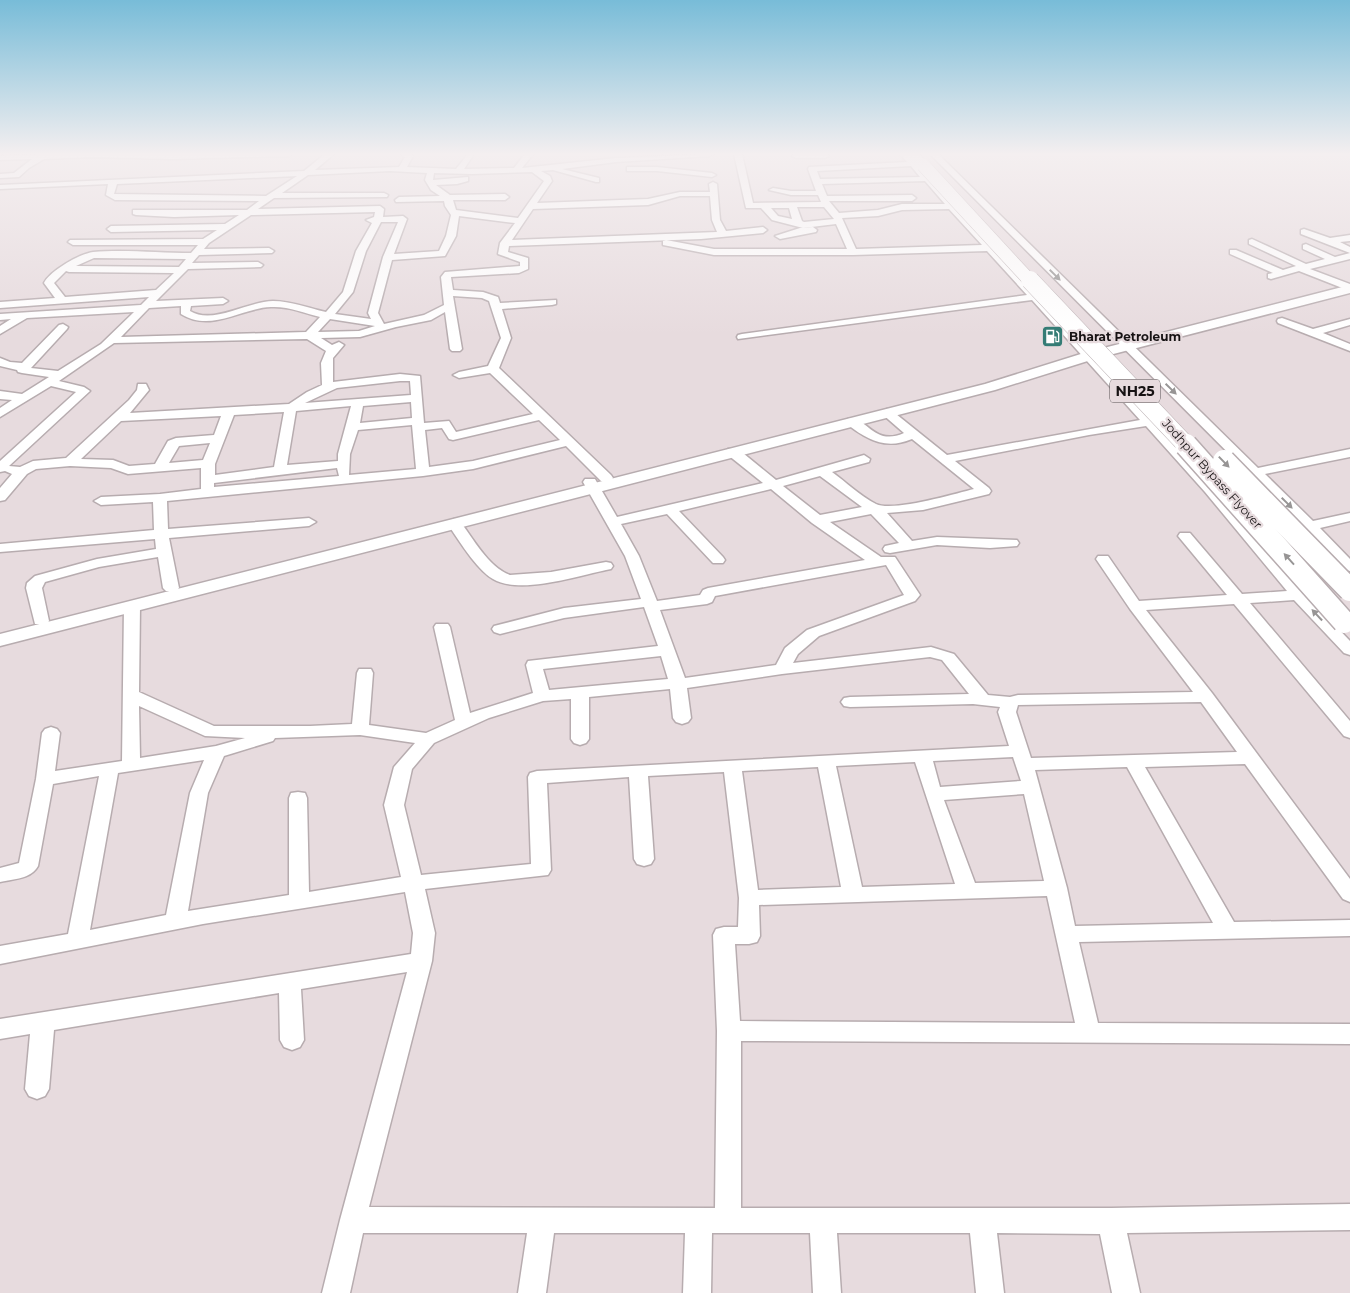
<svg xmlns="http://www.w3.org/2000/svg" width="1350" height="1293" font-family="Montserrat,sans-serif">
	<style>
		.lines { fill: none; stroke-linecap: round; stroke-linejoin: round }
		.minor-casing { stroke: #b7acaf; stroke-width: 3 }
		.major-casing { stroke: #b7acaf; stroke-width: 3 }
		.highway-casing { stroke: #b7acaf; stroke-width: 3 }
		.minor { fill: #fff; fill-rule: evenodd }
		.major { fill: #fff; fill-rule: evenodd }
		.highway { fill: #fff; fill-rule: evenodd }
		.highway-bridge-far2-casing { stroke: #b7acaf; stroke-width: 14; stroke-linecap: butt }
		.highway-bridge-far1-casing { stroke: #b7acaf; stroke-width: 19; stroke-linecap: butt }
		.highway-bridge-casing { stroke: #b7acaf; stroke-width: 25; stroke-linecap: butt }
		.highway-bridge-far2 { stroke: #fff; stroke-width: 13 }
		.highway-bridge-far1 { stroke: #fff; stroke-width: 18 }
		.highway-bridge { stroke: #fff; stroke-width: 22 }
		.oneway { fill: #979595 }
		.labels { text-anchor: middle; stroke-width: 4.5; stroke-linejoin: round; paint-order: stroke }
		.far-poi-label { font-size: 12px; font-weight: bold; fill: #171314; stroke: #e7dbde; text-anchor: start }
		.far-street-label { font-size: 12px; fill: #171314; stroke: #e7dbde }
		.shield { fill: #e7dbde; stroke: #554f51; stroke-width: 1 }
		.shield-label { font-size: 14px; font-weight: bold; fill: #171314 }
	</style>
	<rect width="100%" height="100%" fill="#e7dbde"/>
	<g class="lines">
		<defs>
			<g id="minor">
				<path d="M57,154H293L289,156L173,159L93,157L44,159L29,168L19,177L0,178V174L14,173L32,159L0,160V156Z"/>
				<path d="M325,154H334L315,170L399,167L405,157L400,154H410L413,156L407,167L456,169L468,154H474L464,169L514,168L525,154H533L522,168L616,158L714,154L710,156L616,162L562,169L599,178V182H596L553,170L541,171L550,176L552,181L537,203L648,199L680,192H710L709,184L713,182L717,184L720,220L726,231L763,227L767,230L763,233L701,239L509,246L508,252L528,258V269L519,273L451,277L453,290L483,292L498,297L500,303L556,300V304L552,305L502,309L511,338L499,368L611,475L613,478L611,481H601L566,446L473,469L423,476L167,501L168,529L309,518L316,522L309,526L169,538L179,588L176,591H166L163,588L158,557L99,567L45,582L42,588L49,621L47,624H35L26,588L27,583L35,576L97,559L156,549L155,539L0,552V544L154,530L153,502L101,505L94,501L101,497L160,494L201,489V468L128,474L111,468L70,466L36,469L27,474L5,500L0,501V488L12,474L5,471L0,472V461L76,392L51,386L0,417V408L12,400L0,399V391L22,394L49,377L22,373L18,372L17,370L0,366V358L10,362L22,363L59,325L63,324L68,327L67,329L31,368L58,371L101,344L134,312L27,318L0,334V326L11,319L0,320V314L141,305L149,297L0,308V302L55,298L44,283C50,271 79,254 93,252C123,249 160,253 191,253L198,245H73L68,242L70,240L203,239L217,230L111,232L107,229L111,226L225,224L239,215L174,217L136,215L133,214V210H247L259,201L115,200L106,195L108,184L0,189V185L304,171ZM390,171L427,173L425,180L431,190L440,196L399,197L395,200L396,202L444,201L445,206L451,215L446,236L439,251L394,254L407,219L403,216L383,217L384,209L380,206L258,209L274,198L387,197L388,195L384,193H282L308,175ZM532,172L544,181L518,218L456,210L453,200H505L509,197L505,194L450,195L436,185L457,184L468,181V177L433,180L434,173L472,174ZM297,176L266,196L114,194L117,184ZM680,196H710L712,220L717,232L512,240L533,209L648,205ZM375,212L374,217L366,220L372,223L356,251L343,292L326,312C308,308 291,301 273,301C248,301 213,325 190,311L191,306L223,304L228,301L223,298L156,301L188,269L261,267L263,265L258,262L192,263L199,255L272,253L274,251L269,248L204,249L209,243L251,215ZM459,216L515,223L500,243L498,254L520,262V266L445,272L441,277L444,305L424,315L384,324L378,313L392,260L445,256L456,236ZM381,222H398L383,257L368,313L371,319L335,314L353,292L366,251ZM94,258L186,259L179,267L76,266ZM66,271L69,272L174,273L156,290L65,297L54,283ZM453,296L482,298L489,301L501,338L488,366L459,372L453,375L459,378L490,373L533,414L456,432L449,421L424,423L420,376L400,374L333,382V358L344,345L339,342L332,345L321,338L360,337L396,327L431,320L445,312L450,349L452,351H460L462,349ZM181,306V314C211,333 241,308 271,307C288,306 304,313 320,317L306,332L121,337L149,308ZM330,319L375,326L359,331L318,332ZM307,339L326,351L321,363L322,385L307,392L289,404L130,413L149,390L146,384H138L137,390L129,400L66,458L33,461L20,467L9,466L90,391L84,387L59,381L114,343ZM400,381H410L411,395L305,403L337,388ZM411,402L412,418L360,423L363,406ZM351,406L338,454V461L287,465L296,411ZM284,412L274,467L215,475V464L234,415ZM221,416L214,435L176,438L168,441L155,464L129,466L113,460L81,459L121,421ZM539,420L560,440L473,461L429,467L425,430L442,428L449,439L453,440ZM412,425L416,469L349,475L350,454L358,430ZM210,443L203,460L169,463L179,446ZM337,468L339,476L214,487V483Z"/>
				<path d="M734,154H742L753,203L821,202L818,195H791L769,190L773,188L791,191H816L808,169L809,167L907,162L900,154H908L1215,486L1303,592L1350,641V655L1344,653L1294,600L1250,603L1350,721V738L1344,736L1234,604L1146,610L1212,693L1350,879V902L1343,899L1245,764L1145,767L1234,922L1350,920V936L1079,942L1098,1023L1350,1024V1044L741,1041V1208H1111L1350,1204V1230L1127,1233L1140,1293H1112L1100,1234L997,1233L1004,1293H976L970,1233H837L841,1293H813L810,1233H712L711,1293H683L685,1233H554L546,1293H518L527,1233H363L350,1293H322L340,1220L407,972L301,989L304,1040L300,1047L292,1050L284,1047L280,1040L279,993L54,1030L49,1089L45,1096L37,1099L29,1096L25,1089L30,1034L0,1039V1019L411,954L413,933L405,892L203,924L0,964V946L68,934L99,776L53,784L38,866C31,879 14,879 0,882V868L19,863L36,779L42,733L45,729L51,727L57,729L60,733L55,771L122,761L124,606L127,603H137L140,606L139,692L214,726H310L352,724L357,673L359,669H371L373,673L369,725L426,733L455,720L434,627L436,624H448L450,627L470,713L533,693L526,665L528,661L658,646L644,607L564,618L500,634L494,632L492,629L494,626L564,608L641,599L625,556L583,482L585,479H595L617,517L763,483L728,455L727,452L728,449H738L776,480L864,455L870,459L869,462L832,472C846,482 860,496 876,504C893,512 954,494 974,489L912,439C886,450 868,440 848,425L846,422L848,419C867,415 873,447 904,433L881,413L887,409L891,410L947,455L1140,420L1032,300L738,339L737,337L738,335L742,334L1027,295L987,251L853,255H714L663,245V241L666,240L714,249H847L836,224L803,228L772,220L761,208H746ZM911,166L920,177L820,179L817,171ZM925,181L945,204H902L878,210L839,213L829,201H912L916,198L912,195L827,196L822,184ZM797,207H824L834,219L804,222L802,221ZM771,208H789L792,219L778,216ZM949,209L982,245L856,249L842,218L878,216L902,210ZM1146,426L1205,492L1287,591L1242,594L1190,533H1180L1178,536L1227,595L1139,601L1108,556H1098L1096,559L1130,609L1193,692L1018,695L1010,697L988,695L954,654L931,647L793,663L798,654L819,636L915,601L920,595L895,557H881L830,522L871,514L899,543L885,546L883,549L885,552L890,553L937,545L990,548L1017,546L1019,543L1017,540L937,537L912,541L887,513L923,510L989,494L991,491L989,488L955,461L1089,435ZM820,476L862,507L820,515L783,486ZM771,489L812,523L865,560L708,588L703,590L700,595L657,601L639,556L621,524L667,514L713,563H723L725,560L723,557L679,511ZM886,565L904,595L807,630L785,648L776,665L685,678L660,610L707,604L712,602L715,596ZM661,656L668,679L549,690L543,669ZM930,657L942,660L969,694L850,697L844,698L841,702L844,706L850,707L973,704L1000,707L998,712L1009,746L537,771L530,773L528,777L531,864L421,875L404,805L412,769L434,743L489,718L543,701L571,699V739L574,743L580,745L586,743L589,739V697L670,689L673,718L676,722L682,724L688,722L691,718L687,688L782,674ZM1201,702L1237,752L1031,758L1016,712L1018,705ZM139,706L205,736L245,738L216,746L140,758ZM360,735L415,743L394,767L384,805L401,877L309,892L307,798L305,793L298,792L291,793L289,798V895L188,911L208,793L224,756L273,741L275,738ZM1013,757L1021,781L940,787L933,761ZM204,760L190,793L166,915L90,930L118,773ZM915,762L955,884L862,887L836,766ZM818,767L841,887L758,890L742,771ZM1127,767L1213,923L1075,926L1067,888L1035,770ZM724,772L739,898L738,927H724L716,929L713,935L717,1031L715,1208L369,1207L432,961L435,933L425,889L548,875L551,870L547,783L629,777L634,859L637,864L644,866L651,864L654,859L648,776ZM1024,794L1044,881L975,883L944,800ZM1047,896L1075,1023L740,1021L735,944H749L757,942L760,936L759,905Z"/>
				<path d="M795,154H826L829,156L825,158H796L792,156Z"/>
				<path d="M930,154H938L1258,468L1350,449V457L1265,474L1313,521L1350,513V521L1320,528L1350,559V571L1345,570Z"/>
				<path d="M627,167H657L712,173L716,175L712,177L657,171H627Z"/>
				<path d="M813,227L817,230L816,232L780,239L775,236L800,228Z"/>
				<path d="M1304,229L1330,238L1350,235V241L1340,242L1350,247V253L1301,234V230Z"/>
				<path d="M1252,239L1306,264L1325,259L1303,249V245L1306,244L1335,257L1350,253V259L1310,269L1350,284V291L1299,271L1271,279L1268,278V274L1273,273L1230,254V250H1236L1283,270L1296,266L1249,244V240Z"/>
				<path d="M1282,318L1313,329L1350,319V325L1323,333L1350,344V351L1278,323L1277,321L1278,319Z"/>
				<path d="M454,519L459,520C473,538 488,567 510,575L551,572L606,562L611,563L613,566L611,569L606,570C577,576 520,595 493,579C476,569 458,539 447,523Z"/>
			</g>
			<path id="major" d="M1350,285V293L1094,359L995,390L0,646V634L985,384L1084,353Z"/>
			<path id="highway" d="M907,154H919L929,165L927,168H919Z"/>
		</defs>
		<use href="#minor" class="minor-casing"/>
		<use href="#major" class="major-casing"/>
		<use href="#highway" class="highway-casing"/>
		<use href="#minor" class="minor"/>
		<use href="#major" class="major"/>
		<use href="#highway" class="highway"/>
		<defs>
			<path id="highway-bridge-far2" d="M923,165L1031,282"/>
			<path id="highway-bridge-far1" d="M1030,280L1187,446"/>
			<g id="highway-bridge">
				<path d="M1186,445L1344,622"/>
				<path d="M1224,461L1350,590"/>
			</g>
		</defs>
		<use href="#highway-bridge-far2" class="highway-bridge-far2-casing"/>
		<use href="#highway-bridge-far1" class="highway-bridge-far1-casing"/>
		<use href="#highway-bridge" class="highway-bridge-casing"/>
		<use href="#highway-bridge-far2" class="highway-bridge-far2"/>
		<use href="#highway-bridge-far1" class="highway-bridge-far1"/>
		<use href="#highway-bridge" class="highway-bridge"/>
	</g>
	<defs><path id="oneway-solid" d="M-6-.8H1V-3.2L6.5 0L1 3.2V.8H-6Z" transform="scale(1.25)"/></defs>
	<g class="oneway">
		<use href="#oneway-solid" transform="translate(1055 275) rotate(45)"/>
		<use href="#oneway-solid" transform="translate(1171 389) rotate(44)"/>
		<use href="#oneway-solid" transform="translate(1224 462) rotate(46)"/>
		<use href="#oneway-solid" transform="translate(1287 503) rotate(45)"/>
		<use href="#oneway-solid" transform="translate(1289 559) rotate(-132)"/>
		<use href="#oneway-solid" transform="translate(1317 615) rotate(-133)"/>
	</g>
	<linearGradient id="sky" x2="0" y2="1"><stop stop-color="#78bcd8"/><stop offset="0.46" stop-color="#f4eff0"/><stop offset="1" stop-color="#f4eff0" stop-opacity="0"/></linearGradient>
	<rect width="1350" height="335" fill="url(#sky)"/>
	<defs>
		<symbol id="fuel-square" viewBox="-11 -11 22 22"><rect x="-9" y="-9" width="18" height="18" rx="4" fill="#347c75" stroke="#e7dbde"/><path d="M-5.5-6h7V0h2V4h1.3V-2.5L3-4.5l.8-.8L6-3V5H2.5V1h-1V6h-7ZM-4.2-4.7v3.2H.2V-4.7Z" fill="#fff"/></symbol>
	</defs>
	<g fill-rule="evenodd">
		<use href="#fuel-square" x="1040" y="324" width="25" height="25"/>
	</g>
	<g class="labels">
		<g class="far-poi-label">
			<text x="1069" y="341">Bharat Petroleum</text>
		</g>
		<g class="far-street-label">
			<text transform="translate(1212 474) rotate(48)" y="4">Jodhpur Bypass Flyover</text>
		</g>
		<rect class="shield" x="1110" y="379.5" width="50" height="23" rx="4"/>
		<g class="shield-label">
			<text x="1135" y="396">NH25</text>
		</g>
	</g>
</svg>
